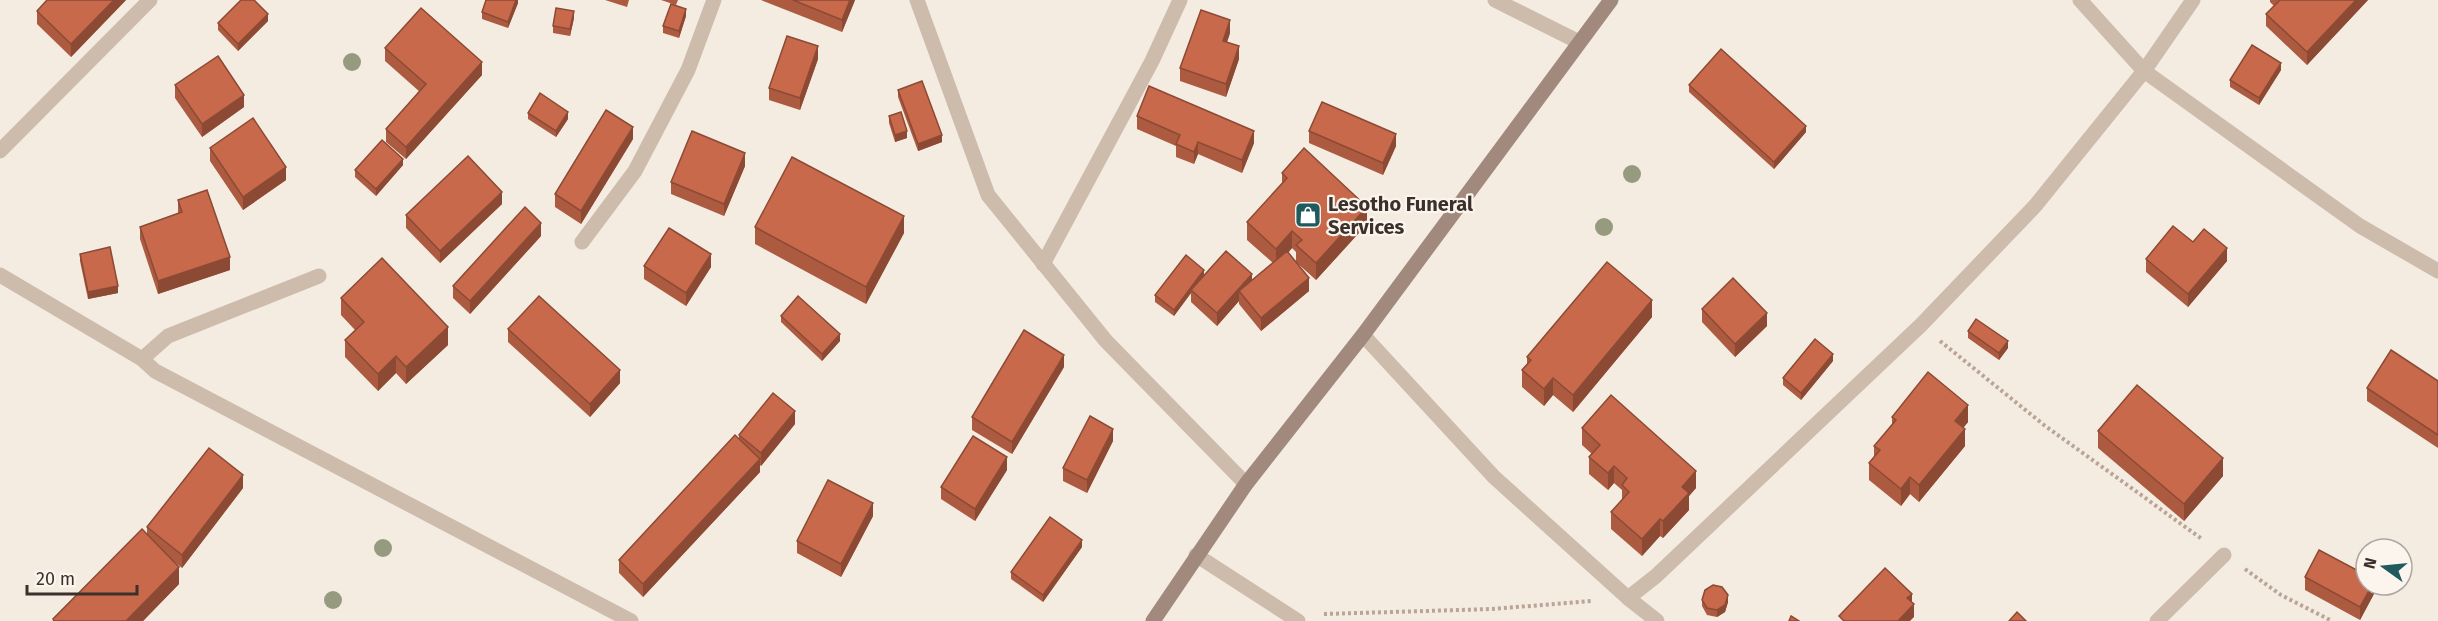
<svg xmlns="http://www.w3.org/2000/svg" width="2438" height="621" font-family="'Fira Sans',sans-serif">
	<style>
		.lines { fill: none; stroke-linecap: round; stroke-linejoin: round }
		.path { stroke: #b9a596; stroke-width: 4; stroke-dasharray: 3 3; stroke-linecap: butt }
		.lane { stroke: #cdbbac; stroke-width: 15 }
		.street { stroke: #cdbbac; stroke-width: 15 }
		.secondary { stroke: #a18a7d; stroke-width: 15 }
		.tree { fill: #969b7f }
		.wall { fill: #ac5a40 }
		.shaded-wall { fill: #8c4a34 }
		.building { fill: #c8694b; stroke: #8c4a34; stroke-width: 1.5 }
		.labels { text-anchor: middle; stroke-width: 4.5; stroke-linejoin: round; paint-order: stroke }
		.poi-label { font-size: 20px; font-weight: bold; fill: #3b302b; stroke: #fbf5ee; text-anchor: start }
	</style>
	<rect width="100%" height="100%" fill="#f4ebe1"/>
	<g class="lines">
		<g class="path">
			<path d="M1940,341L2044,425L2202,539"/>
			<path d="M2245,569L2281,595L2332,621"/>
			<path d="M1324,614L1492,609L1592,601"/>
		</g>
		<g class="lane">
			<path d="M1495,0L1579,42"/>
			<path d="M2080,0L2144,71"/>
			<path d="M582,242L635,171L688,70L714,0"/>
			<path d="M1043,264L1152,61L1180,0"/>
			<path d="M142,359L168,336L319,276"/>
		</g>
		<g class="street">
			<path d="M917,0L988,195L1106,341L1246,484"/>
			<path d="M2144,71L2360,226L2438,271"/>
			<path d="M0,151L150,0"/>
			<path d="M0,275L142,359L155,371L631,621"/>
			<path d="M1363,335L1494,477L1628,598L1657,621"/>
			<path d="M1196,555L1298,621"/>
			<path d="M1628,598L1656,576L1921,325L2035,206L2144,71L2193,0"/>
			<path d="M2157,621L2224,555"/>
		</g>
		<path class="secondary" d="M1153,621L1246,484L1363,335L1611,0"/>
	</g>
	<g class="tree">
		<circle cx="352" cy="62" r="9"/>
		<circle cx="1632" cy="174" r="9"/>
		<circle cx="1604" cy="227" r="9"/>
		<circle cx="383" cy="548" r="9"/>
		<circle cx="333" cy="600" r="9"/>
	</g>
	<g class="wall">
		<path d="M126,0L71,57L37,24V11Z"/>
		<path d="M518,0V3L508,28L482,19V12Z"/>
		<path d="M605,0H629L627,7Z"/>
		<path d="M661,0H678L676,5Z"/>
		<path d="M761,0H855L842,32Z"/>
		<path d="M2270,0H2368L2307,65L2266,26V14L2274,6L2270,2Z"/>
		<path d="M686,16L679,38L663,33V26Z"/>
		<path d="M574,18L570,36L553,33V26Z"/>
		<path d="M268,21L238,51L218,30V23Z"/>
		<path d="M1230,33L1227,42L1239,59L1226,97L1180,81V68Z"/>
		<path d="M385,48L482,75L406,159L386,142V129L420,92L385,61Z"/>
		<path d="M818,59L800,110L769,100V88Z"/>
		<path d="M2281,70L2259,105L2230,87V80Z"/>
		<path d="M175,85L244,107L202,137L175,98Z"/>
		<path d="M1689,85L1806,132L1774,169L1689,92Z"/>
		<path d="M898,90L942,142L918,151L898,97Z"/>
		<path d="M528,113L568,119L556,137L528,119Z"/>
		<path d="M889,116L907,138L895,142L889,123Z"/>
		<path d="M1137,116L1254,143L1242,173L1198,154L1194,164L1176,157V146L1137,129Z"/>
		<path d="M1309,131L1396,146L1383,175L1309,143Z"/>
		<path d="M633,139L581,224L555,207V194Z"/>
		<path d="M210,148L286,180L243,210L210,161Z"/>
		<path d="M403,165L376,196L355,177V170Z"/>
		<path d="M745,166L724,216L671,194V182Z"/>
		<path d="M1282,173L1367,224L1316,280L1296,262V252L1292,248L1288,253L1309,291L1261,331L1239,304V301L1217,326L1191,302V293L1174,316L1155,302V295L1204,276L1252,281L1273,263L1247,240V222L1282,184Z"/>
		<path d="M178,200L230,270L158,294L140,239V227L178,213Z"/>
		<path d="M502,204L440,263L406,228V215Z"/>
		<path d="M755,227L904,233L866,304L755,244Z"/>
		<path d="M541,236L470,314L453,298V286Z"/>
		<path d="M2193,242L2227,261L2188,307L2146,272V259Z"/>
		<path d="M80,254L118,293L88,299L80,261Z"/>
		<path d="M644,266L711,267L686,306L644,279Z"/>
		<path d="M341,298L448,345L406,384L396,373L378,391L345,357V340L355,330L341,315Z"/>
		<path d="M1702,309L1767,326L1735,357L1702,322Z"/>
		<path d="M781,316L840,341L822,361L781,322Z"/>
		<path d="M1652,317L1573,412L1553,395L1544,406L1522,387V370L1527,364V357Z"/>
		<path d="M508,329L620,383L590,417L508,342Z"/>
		<path d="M1968,331L2008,348L1999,360L1968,338Z"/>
		<path d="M1833,361L1801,400L1783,385V378Z"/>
		<path d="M1064,367L1012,454L972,430V417Z"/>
		<path d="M2438,381V448L2367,401V388Z"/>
		<path d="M1892,417L1968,422L1963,428L1965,446L1919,502L1910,494L1901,506L1869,480V463L1874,457V446L1892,425Z"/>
		<path d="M795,424L761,466L760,465V472L643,597L619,573V560L739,439V435Z"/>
		<path d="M1582,428L1696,488L1689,496V510L1663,538L1660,536L1642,556L1611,529V512L1622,500V490L1614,483L1608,490L1589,474V457L1592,454L1582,445Z"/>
		<path d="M2098,431L2223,476L2184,521L2098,448Z"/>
		<path d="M1113,441L1087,493L1063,481V468Z"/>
		<path d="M1007,470L975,521L941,499V487Z"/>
		<path d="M243,488L182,568L172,560L179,584L143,621H53V619L147,534V527Z"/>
		<path d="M873,516L841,577L797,553V541Z"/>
		<path d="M1082,547L1043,602L1011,579V572Z"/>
		<path d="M2305,577L2375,585V592L2360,620L2305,590Z"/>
		<path d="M1702,600L1728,602L1725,612L1717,617L1707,615L1702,606Z"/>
	</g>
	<g class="shaded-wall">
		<path d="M114,0H126L71,57V44Z"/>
		<path d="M516,0H518V3L508,28V22Z"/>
		<path d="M850,0H855L842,32V20Z"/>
		<path d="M2356,0H2368L2307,65V52Z"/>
		<path d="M686,9V16L679,38V31Z"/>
		<path d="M574,11V18L570,36V29Z"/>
		<path d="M268,14V21L238,51V44Z"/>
		<path d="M1230,20V33L1223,54V41Z"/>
		<path d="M818,46V59L800,110V98Z"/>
		<path d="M1239,46V59L1226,97V84Z"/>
		<path d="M482,62V75L406,159V147Z"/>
		<path d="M2281,63V70L2259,105V98Z"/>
		<path d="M244,95V107L202,137V124Z"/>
		<path d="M568,112V119L556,137V131Z"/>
		<path d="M1806,126V132L1774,169V162Z"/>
		<path d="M633,127V139L581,224V211Z"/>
		<path d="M907,131V138L895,142V135Z"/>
		<path d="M1254,131V143L1242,173V160Z"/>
		<path d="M1396,134V146L1383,175V163Z"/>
		<path d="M942,135V142L918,151V144Z"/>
		<path d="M1198,142V154L1194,164V152Z"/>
		<path d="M745,153V166L724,216V204Z"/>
		<path d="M403,159V165L376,196V189Z"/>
		<path d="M286,167V180L243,210V197Z"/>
		<path d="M502,192V204L440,263V251Z"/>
		<path d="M1367,207V224L1316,280V263Z"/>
		<path d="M904,216V233L866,304V287Z"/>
		<path d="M541,223V236L470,314V301Z"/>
		<path d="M1292,231V248L1276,266V249Z"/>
		<path d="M2227,248V261L2188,307V294Z"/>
		<path d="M711,254V267L686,306V293Z"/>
		<path d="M230,257V270L158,294V281Z"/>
		<path d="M1204,270V277L1191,290V293L1174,316V310Z"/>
		<path d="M1252,274V287L1239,291V301L1217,326V313Z"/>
		<path d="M1309,278V291L1261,331V318Z"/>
		<path d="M118,286V293L88,299V292Z"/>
		<path d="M1652,300V317L1573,412V395Z"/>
		<path d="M1767,313V326L1735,357V344Z"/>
		<path d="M448,327V345L406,384V367Z"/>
		<path d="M840,334V341L822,361V354Z"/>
		<path d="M2008,341V348L1999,360V353Z"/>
		<path d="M1833,354V361L1801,400V393Z"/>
		<path d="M1064,355V367L1012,454V442Z"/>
		<path d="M396,356V373L378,391V374Z"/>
		<path d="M620,370V383L590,417V404Z"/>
		<path d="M1553,378V395L1544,406V389Z"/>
		<path d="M1968,405V422L1955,438V421Z"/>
		<path d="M795,411V424L761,466V453Z"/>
		<path d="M1113,429V441L1087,493V480Z"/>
		<path d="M1965,429V446L1919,502V485Z"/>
		<path d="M1007,457V470L975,521V509Z"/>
		<path d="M2223,458V476L2184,521V504Z"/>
		<path d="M760,459V472L643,597V584Z"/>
		<path d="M1614,466V483L1608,490V473Z"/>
		<path d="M1696,471V488L1689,496V510L1663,538V521L1682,487Z"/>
		<path d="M243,475V488L182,568V555Z"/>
		<path d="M1910,477V494L1901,506V489Z"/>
		<path d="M873,503V516L841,577V564Z"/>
		<path d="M1660,519V536L1642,556V539Z"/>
		<path d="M1082,540V547L1043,602V595Z"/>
		<path d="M179,567V584L143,621H126Z"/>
		<path d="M2372,585H2375V592L2360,620V607Z"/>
		<path d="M1912,594V607L1914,604V617L1910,621H1898L1907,598Z"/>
		<path d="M1728,595V602L1725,612L1717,617V610Z"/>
	</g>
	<g class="building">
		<path d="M47,0H114L71,44L37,11Z"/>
		<path d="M241,0H254L268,14L238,44L218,23Z"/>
		<path d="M486,0H516L508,22L482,12Z"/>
		<path d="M793,0H850L842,20Z"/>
		<path d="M2280,0H2356L2307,52L2266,14Z"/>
		<path d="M671,4L686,9L679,31L663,26Z"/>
		<path d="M421,8L482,62L406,147L386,129L426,84L385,48Z"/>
		<path d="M556,8L574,11L570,29L553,26Z"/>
		<path d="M1201,10L1230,20L1223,41L1239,46L1226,84L1180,68Z"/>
		<path d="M787,36L818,46L800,98L769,88Z"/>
		<path d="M2252,45L2281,63L2259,98L2230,80Z"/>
		<path d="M1721,49L1806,126L1774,162L1689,85Z"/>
		<path d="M218,56L244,95L202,124L175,85Z"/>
		<path d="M922,81L942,135L918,144L898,90Z"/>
		<path d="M1149,86L1254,131L1242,160L1198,142L1194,152L1176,144L1180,135L1137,116Z"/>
		<path d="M540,93L568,112L556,131L528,113Z"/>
		<path d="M1322,102L1396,134L1383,163L1309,131Z"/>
		<path d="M606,110L633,127L581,211L555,194Z"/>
		<path d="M901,112L907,131L895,135L889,116Z"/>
		<path d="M253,118L286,167L243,197L210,148Z"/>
		<path d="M692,131L745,153L724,204L671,182Z"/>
		<path d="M382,140L403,159L376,189L355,170Z"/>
		<path d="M1304,148L1367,207L1316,263L1296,245L1302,240L1292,231L1276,249L1247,222L1287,178L1282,173Z"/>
		<path d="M468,156L502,192L440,251L406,215Z"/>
		<path d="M792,157L904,216L866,287L755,227Z"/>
		<path d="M207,190L230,257L158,281L140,227L182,212L178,200Z"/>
		<path d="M525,207L541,223L470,301L453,286Z"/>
		<path d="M2173,226L2193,242L2204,229L2227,248L2188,294L2146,259Z"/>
		<path d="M669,228L711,254L686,293L644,266Z"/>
		<path d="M110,247L118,286L88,292L80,254Z"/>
		<path d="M1226,251L1252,274L1217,313L1191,290Z"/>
		<path d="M1287,251L1309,278L1261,318L1239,291Z"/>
		<path d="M1186,255L1204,270L1174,310L1155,295Z"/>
		<path d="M382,258L448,327L406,367L396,356L378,374L345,340L364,322L341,298Z"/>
		<path d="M1607,262L1652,300L1573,395L1553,378L1544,389L1522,370L1531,360L1527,357Z"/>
		<path d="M1733,278L1767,313L1735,344L1702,309Z"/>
		<path d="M539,296L620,370L590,404L508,329Z"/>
		<path d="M798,296L840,334L822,354L781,316Z"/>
		<path d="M1976,319L2008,341L1999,353L1968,331Z"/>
		<path d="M1024,330L1064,355L1012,442L972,417Z"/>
		<path d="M1815,339L1833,354L1801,393L1783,378Z"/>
		<path d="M2391,350L2438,381V435L2367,388Z"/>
		<path d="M1928,372L1968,405L1955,421L1965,429L1919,485L1910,477L1901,489L1869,463L1880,450L1874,446L1896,420L1892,417Z"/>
		<path d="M2137,385L2223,458L2184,504L2098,431Z"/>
		<path d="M773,393L795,411L761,453L739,435Z"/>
		<path d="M1611,395L1696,471L1682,487L1689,493L1663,521L1660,519L1642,539L1611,512L1629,492L1622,485L1627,478L1614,466L1608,473L1589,457L1600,445L1582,428Z"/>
		<path d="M1090,416L1113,429L1087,480L1063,468Z"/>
		<path d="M735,435L760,459L643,584L619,560Z"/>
		<path d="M973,436L1007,457L975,509L941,487Z"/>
		<path d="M209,448L243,475L182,555L147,527Z"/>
		<path d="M828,480L873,503L841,564L797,541Z"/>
		<path d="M1050,517L1082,540L1043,595L1011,572Z"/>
		<path d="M142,529L179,567L126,621H54L53,619Z"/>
		<path d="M2319,550L2366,575V585H2372L2360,607L2305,577Z"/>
		<path d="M1885,568L1912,594L1907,598L1914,604L1898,621H1844L1839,616Z"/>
		<path d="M1713,585L1722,587L1728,595L1725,605L1717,610L1707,608L1702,600L1705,590Z"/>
		<path d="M2017,612L2026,621H2009Z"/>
		<path d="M1791,616L1799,621H1789Z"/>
	</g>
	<defs>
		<symbol id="shop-square" viewBox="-11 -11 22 22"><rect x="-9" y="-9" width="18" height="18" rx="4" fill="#1f5a5e" stroke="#fbf5ee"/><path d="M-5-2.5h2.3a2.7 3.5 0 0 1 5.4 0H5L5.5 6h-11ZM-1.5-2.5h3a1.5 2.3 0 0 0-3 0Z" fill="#fff"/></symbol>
	</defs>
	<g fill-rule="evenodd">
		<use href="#shop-square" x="1293" y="200" width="30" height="30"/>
	</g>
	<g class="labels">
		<g class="poi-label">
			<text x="1328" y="211">Lesotho Funeral<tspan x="1328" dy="23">Services</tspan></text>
		</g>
	</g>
	<g transform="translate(2384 567) rotate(285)"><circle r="28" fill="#fbf5ee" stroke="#aea6a0" stroke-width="1.5"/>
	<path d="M0-4.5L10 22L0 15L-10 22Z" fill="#1f5a5e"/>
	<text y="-9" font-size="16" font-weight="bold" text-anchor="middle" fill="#3b302b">N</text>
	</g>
	<path d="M27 585v9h110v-9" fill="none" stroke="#3b302b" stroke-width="3"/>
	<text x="36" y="585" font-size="18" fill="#3b302b" stroke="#fbf5ee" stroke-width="4.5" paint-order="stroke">20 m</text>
</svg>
